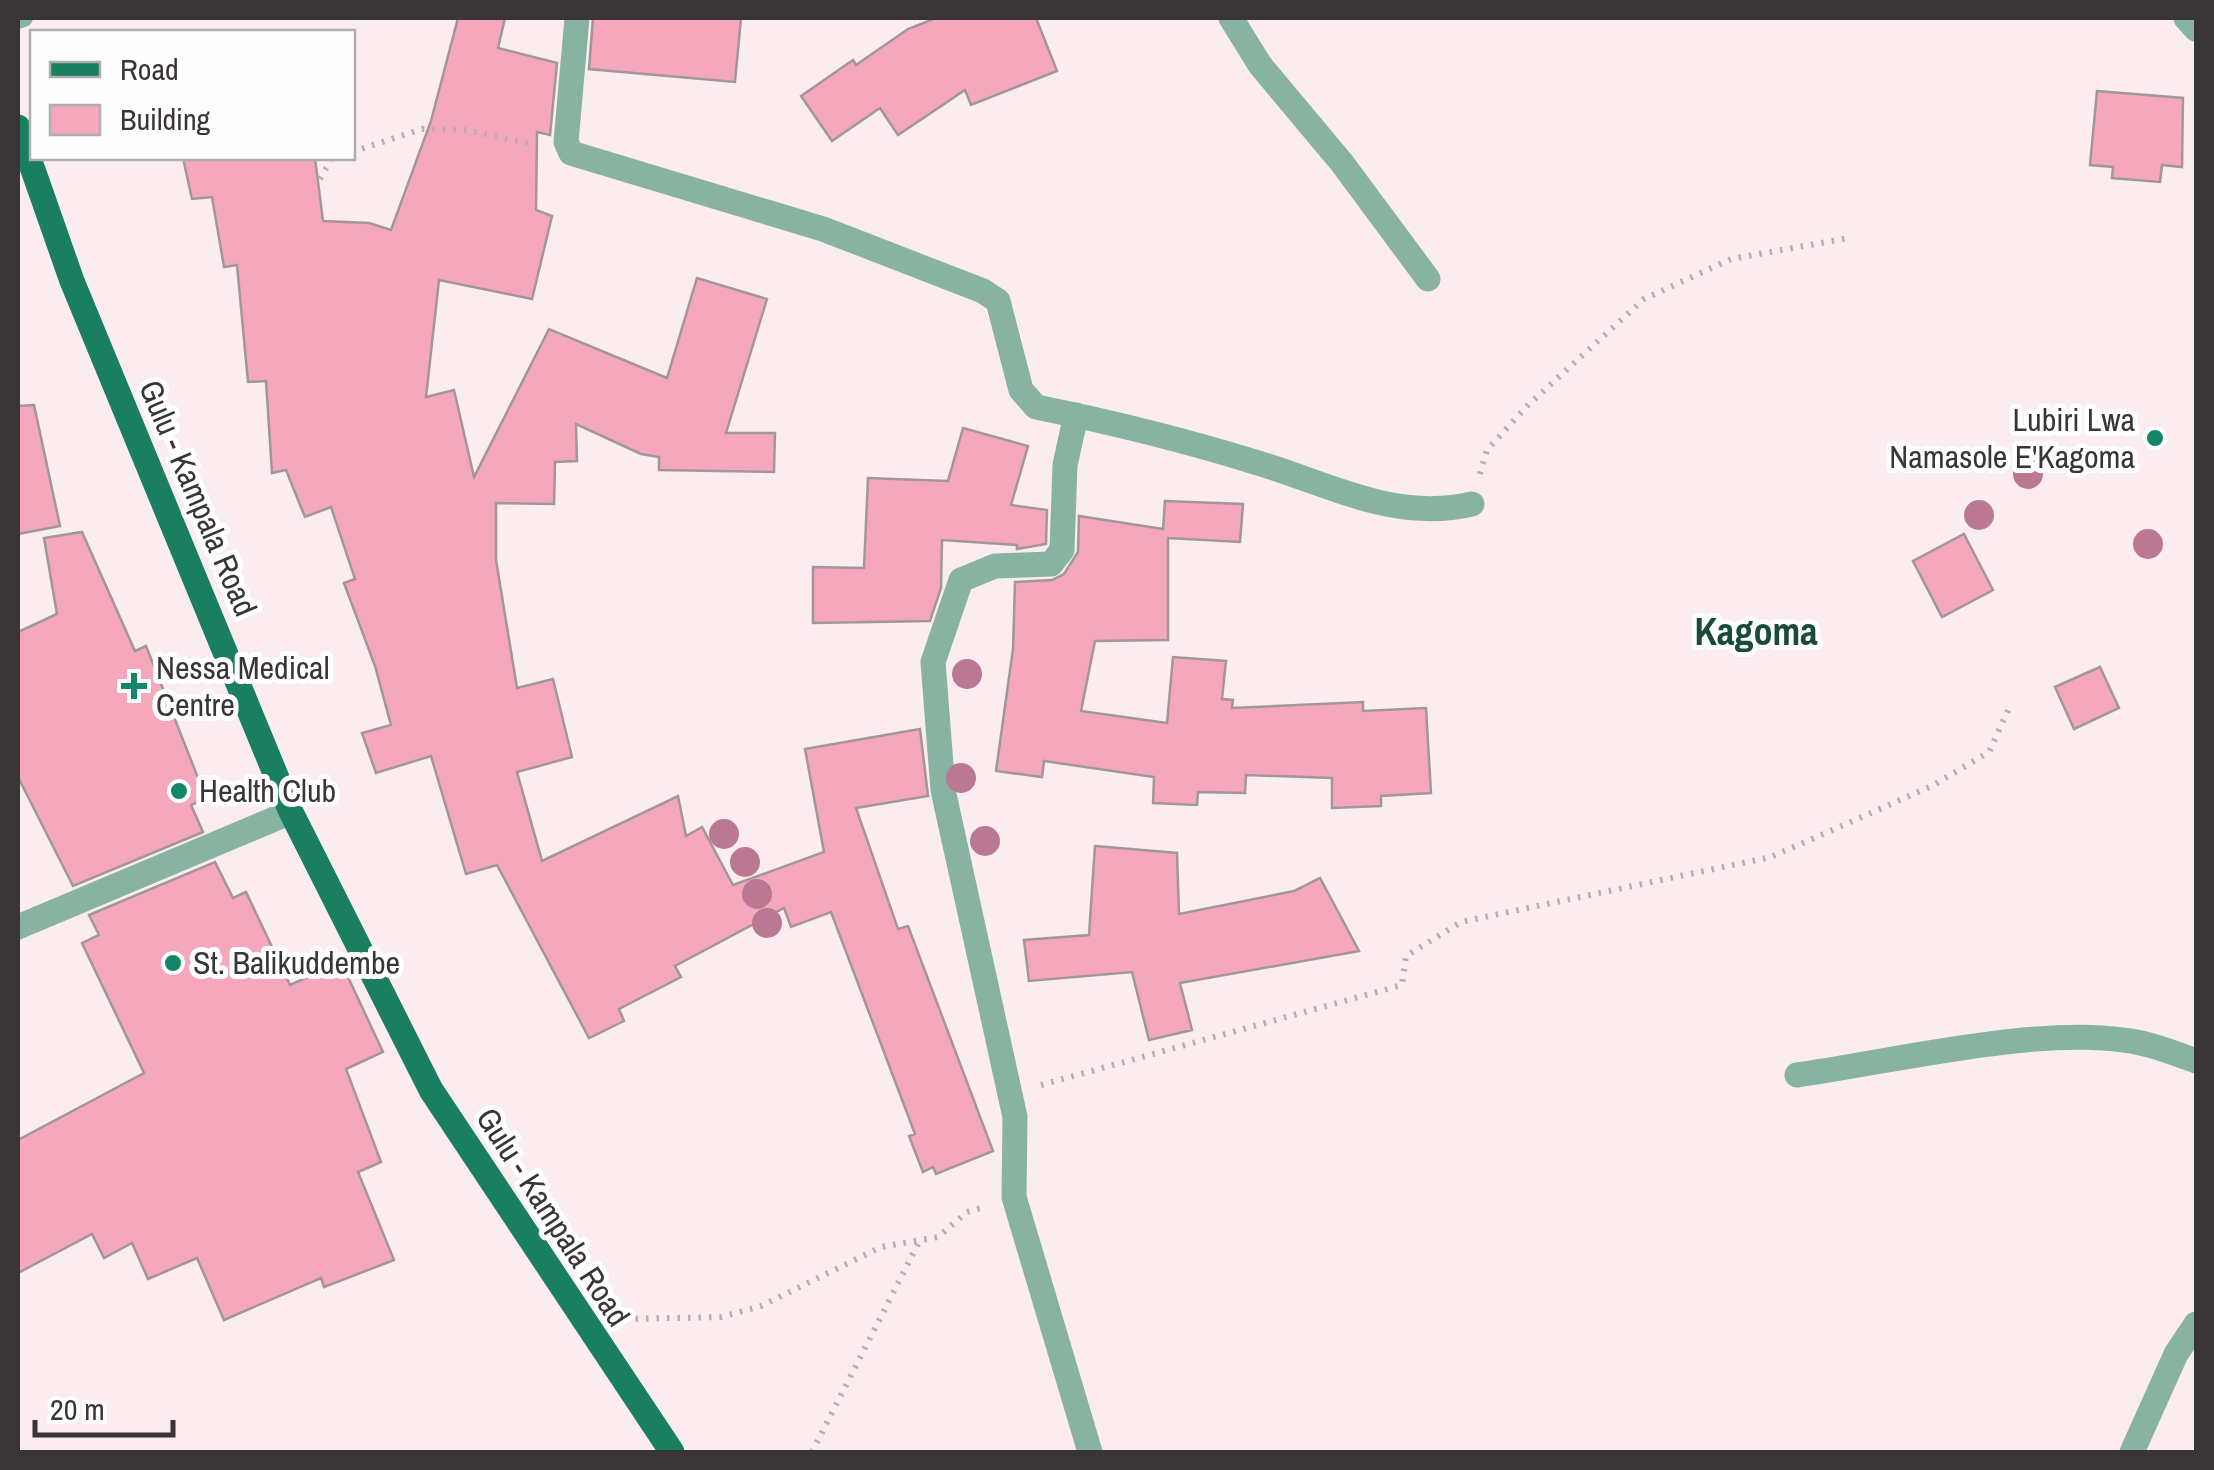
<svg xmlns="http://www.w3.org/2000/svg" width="2214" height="1470" font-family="'Archivo Narrow',sans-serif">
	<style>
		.building { fill: #f5a8bc; stroke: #a39699; stroke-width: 2.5 }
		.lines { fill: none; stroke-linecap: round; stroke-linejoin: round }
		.path { stroke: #b8adaf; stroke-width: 6; stroke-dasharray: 2.5 8; stroke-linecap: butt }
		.service { stroke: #88b3a2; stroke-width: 18 }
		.minor { stroke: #88b3a2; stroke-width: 25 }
		.tertiary { stroke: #88b3a2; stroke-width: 25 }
		.primary { stroke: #1a7e61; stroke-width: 25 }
		.tree { fill: #bb7892 }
		.poi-dot { fill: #128666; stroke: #fefefe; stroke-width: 4 }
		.labels { text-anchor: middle; stroke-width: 10; stroke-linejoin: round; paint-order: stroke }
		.poi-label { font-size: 32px; fill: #393435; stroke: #fefefe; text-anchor: start }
		.street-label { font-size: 32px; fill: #393435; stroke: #fefefe }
		.quarter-label { font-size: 38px; font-weight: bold; fill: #194a3a; stroke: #fefefe }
	</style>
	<rect width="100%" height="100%" fill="#faecef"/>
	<g class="building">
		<path d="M458,18H505L498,48L557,63L550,135L537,132L536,210L552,216L532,299L439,280L426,397L454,390L474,477L549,329L667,378L697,278L767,299L726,433H775L774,472L659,470V457L641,454L576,424L577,461L555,462L554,504L496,503V560L517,688L553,679L572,757L517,772L542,861L678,796L686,836L702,827L733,885L824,852L805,749L920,729L928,796L856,808L898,929L908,926L993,1151L936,1174L933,1167L923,1172L909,1136L915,1134L831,912L791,927L784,908L675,966L681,977L619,1009L624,1021L589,1038L497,865L466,874L431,756L376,773L362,733L391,725L375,666L344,583L355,579L331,507L305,517L286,470L272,473L266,381L248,382L237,265L224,267L212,197L192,199L183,158H315L323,221L369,223L391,230L431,121Z"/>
		<path d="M593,18H741L735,82L589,69Z"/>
		<path d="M936,18H1036L1057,71L971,105L965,90L898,135L880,108L832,141L801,96L853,60L856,65L908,29Z"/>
		<path d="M2097,91L2183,98L2182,167L2162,165L2160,182L2112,178L2113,167L2090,165Z"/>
		<path d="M34,405L60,526L18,534V406Z"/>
		<path d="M963,428L1028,446L1011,505L1047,510L1046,544L1017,549V545L942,540L941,588L930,621L813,623V567L864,568L868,478L948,481Z"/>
		<path d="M1165,501L1243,504L1240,542L1168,538V640L1095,641L1081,711L1167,723L1173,657L1226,661L1222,699L1233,700L1232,708L1363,702V711L1426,708L1431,793L1381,796V806L1332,808V778L1246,775L1245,793L1198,792L1197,805L1153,803L1154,777L1044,761L1042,777L996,771L1013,649L1015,582L1052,580L1064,574L1078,552L1079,516L1163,529Z"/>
		<path d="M82,532L135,651L146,646L206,798L191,805L203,832L73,886L18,777V632L57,614L44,538Z"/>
		<path d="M1964,534L1993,590L1942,617L1913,561Z"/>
		<path d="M2100,667L2119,708L2074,729L2055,687Z"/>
		<path d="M1095,846L1177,853L1179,914L1294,891L1320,878L1359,951L1180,983L1192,1030L1149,1040L1132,972L1029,981L1024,940L1089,935Z"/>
		<path d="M215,862L233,898L246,892L290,985L341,962L383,1052L346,1069L381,1162L358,1172L394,1260L324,1287L321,1278L224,1320L197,1258L148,1279L132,1243L104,1258L92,1234L18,1273V1140L144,1073L82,943L99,935L89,915Z"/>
	</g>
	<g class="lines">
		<g class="path">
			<path d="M352,152L422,129L467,130L531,144"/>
			<path d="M320,179L332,158"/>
			<path d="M1480,474L1487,450L1527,406L1644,299L1731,259L1849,238"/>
			<path d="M1041,1085L1402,985L1406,956L1461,922L1771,857L1932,786L1989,752L2010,706"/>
			<path d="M625,1319L721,1317L761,1306L881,1247L938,1237L967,1212L981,1208"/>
			<path d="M812,1452L918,1244"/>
		</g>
		<path class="service" d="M18,20L24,18"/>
		<g class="minor">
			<path d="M577,18L566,142L571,153L823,229L983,291L998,301L1021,390L1036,407C1111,422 1184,440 1258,463C1329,484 1394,522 1472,504"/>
			<path d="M1231,18L1260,65L1342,163L1428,279"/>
			<path d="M1076,415L1065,465L1062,550L1051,564L995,566L961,580L933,662L943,790L1015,1117L1014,1197L1090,1452"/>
			<path d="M18,927L291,812"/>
			<path d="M1797,1075C1889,1062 2035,1027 2123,1040C2149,1043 2172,1052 2196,1061"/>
		</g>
		<g class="tertiary">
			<path d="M2186,18L2196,29"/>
			<path d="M2132,1452L2176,1354L2196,1324"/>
		</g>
		<path class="primary" d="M18,127L72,281L291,812L431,1090L672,1452"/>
	</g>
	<g class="tree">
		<circle cx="2028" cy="474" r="15"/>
		<circle cx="1979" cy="515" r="15"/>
		<circle cx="2148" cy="544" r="15"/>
		<circle cx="967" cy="674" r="15"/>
		<circle cx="961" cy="778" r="15"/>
		<circle cx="724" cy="834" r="15"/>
		<circle cx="985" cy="841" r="15"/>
		<circle cx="745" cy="862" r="15"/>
		<circle cx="757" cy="894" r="15"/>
		<circle cx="767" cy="923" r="15"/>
	</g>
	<g class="poi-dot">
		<circle cx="2155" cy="438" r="10"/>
		<path d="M129 671h10v10h10v10h-10v10h-10v-10h-10v-10h10z"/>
		<circle cx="179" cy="791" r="10"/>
		<circle cx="173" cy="963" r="10"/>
	</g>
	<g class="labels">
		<g class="poi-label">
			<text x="2135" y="431" text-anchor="end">Lubiri Lwa<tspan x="2135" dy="37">Namasole E'Kagoma</tspan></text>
			<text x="156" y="679">Nessa Medical<tspan x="156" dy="37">Centre</tspan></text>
			<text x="199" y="802">Health Club</text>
			<text x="193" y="974">St. Balikuddembe</text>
		</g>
		<g class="street-label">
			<text transform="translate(198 498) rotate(67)" y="11">Gulu - Kampala Road</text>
			<text transform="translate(553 1217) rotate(57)" y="11">Gulu - Kampala Road</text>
		</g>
		<g class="quarter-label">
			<text x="1756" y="645">Kagoma</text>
		</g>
	</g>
	<rect width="2214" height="1470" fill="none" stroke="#393435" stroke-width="40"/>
	<rect x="30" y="30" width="325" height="130" fill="#fefefe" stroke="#afadae" stroke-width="2.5"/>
	<rect x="50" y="62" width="50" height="15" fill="#1a7e61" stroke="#afadae" stroke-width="2.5"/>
	<text x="120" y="80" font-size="30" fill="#393435">Road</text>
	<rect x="50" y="105" width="50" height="30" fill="#f5a8bc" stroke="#afadae" stroke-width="2.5"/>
	<text x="120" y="130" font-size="30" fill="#393435">Building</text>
	<path d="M35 1420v15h138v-15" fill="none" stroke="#393435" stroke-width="5"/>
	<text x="50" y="1420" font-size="30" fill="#393435" stroke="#fefefe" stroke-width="8" paint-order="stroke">20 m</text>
</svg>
